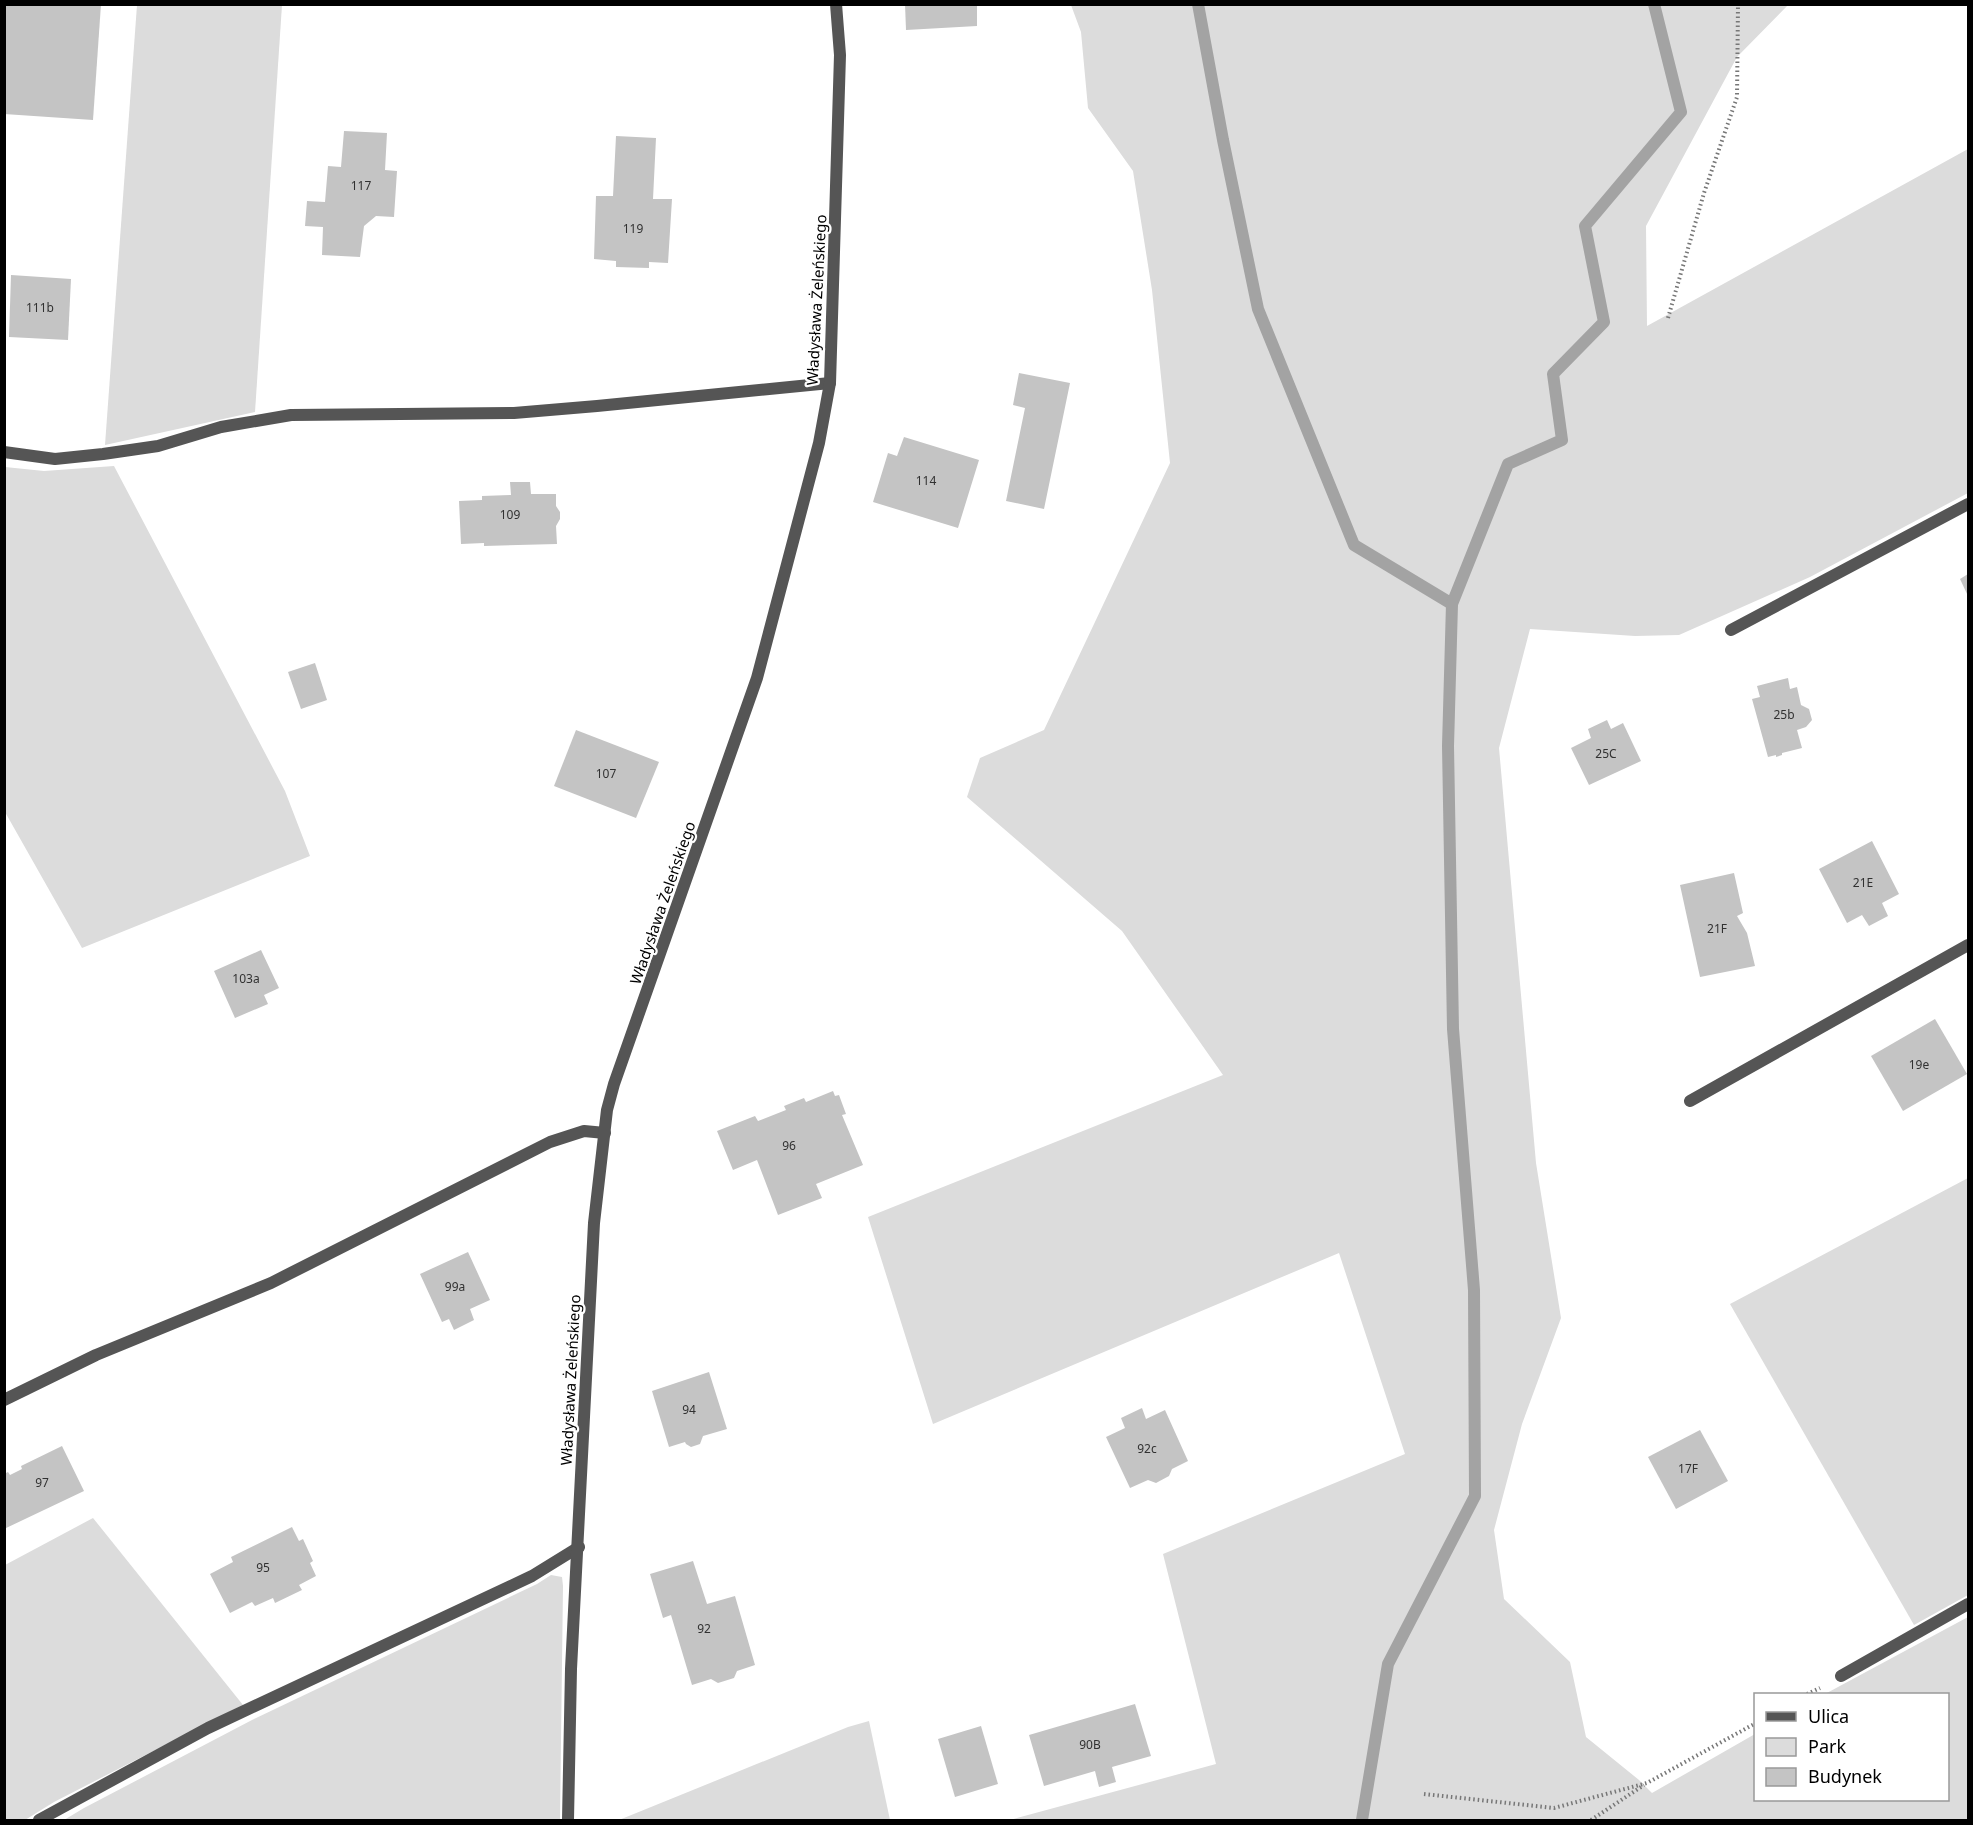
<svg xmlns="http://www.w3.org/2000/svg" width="1973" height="1825" font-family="'Noto Sans',sans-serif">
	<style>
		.green { fill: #dcdcdc }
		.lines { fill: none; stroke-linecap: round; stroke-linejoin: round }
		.stream { stroke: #a3a3a3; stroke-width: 12 }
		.building { fill: #c4c4c4 }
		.path { stroke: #777; stroke-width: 4; stroke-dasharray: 1.5 3; stroke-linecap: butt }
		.service { stroke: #555; stroke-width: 12 }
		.minor { stroke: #555; stroke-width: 12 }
		.labels { text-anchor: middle; stroke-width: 4.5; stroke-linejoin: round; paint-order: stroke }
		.number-label { font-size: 12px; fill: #313131 }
		.street-label { font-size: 15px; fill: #000; stroke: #fff }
	</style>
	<rect width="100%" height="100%" fill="#fff"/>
	<g class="green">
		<path d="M137,5H282L255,412L105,445Z"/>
		<path d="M1071,5H1788L1737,57L1646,226L1647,326L1968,149V493L1810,577L1679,635L1635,636L1530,629L1499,748L1536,1163L1561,1318L1522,1424L1494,1530L1504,1599L1570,1662L1586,1737L1639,1780L1652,1793L1755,1734L1756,1800H1948V1694H1825L1968,1617V1820H1010L1216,1764L1163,1554L1405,1454L1339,1253L933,1424L868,1217L1223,1075L1122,931L967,797L980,758L1044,730L1170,463L1152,290L1133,171L1088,108L1081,32Z"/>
		<path d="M114,466L285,791L310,856L82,948L5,812V467L44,471Z"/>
		<path d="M1968,1178V1595L1914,1625L1730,1304Z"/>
		<path d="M93,1518L243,1705L54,1802L25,1820H5V1565Z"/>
		<path d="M551,1575L562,1577L563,1586L560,1820H64L84,1808L252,1720L537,1584Z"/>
		<path d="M869,1721L890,1820H619L848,1727Z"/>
	</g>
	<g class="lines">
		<g class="stream">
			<path d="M1198,4L1223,140L1258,309L1354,545L1452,604"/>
			<path d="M1362,1820L1388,1664L1475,1496L1474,1290L1453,1029L1448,746L1452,604L1508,464L1562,440L1553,374L1604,322L1585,226L1681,112L1654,4"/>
		</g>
	</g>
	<g class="building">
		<path d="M5,4H101L93,120L4,114Z"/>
		<path d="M905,4H977V26L906,30Z"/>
		<path d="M344,131L387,133L385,170L397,171L394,217L376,216L364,226L360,257L322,255L323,227L305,226L307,201L325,202L328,166L341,167Z"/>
		<path d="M616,136L656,138L653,199H672L668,263L649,262V268L616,267V261L594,259L596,196H613Z"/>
		<path d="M11,275L71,279L68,340L9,337Z"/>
		<path d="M1019,373L1070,383L1044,509L1006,501L1025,408L1013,405Z"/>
		<path d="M904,437L979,460L958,528L873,502L888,453L897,456Z"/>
		<path d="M510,482H530L531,494H556V506L560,512V519L556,526L557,544L484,546V543L461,544L459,501L482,500V496L511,495Z"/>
		<path d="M1968,574V596L1960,579Z"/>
		<path d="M315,663L327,700L301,709L288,672Z"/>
		<path d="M1788,678L1790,689L1797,687L1801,705L1809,709L1812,720L1806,727L1797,730L1802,748L1782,753V755L1776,757V755L1768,757L1752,699L1760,697L1757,686Z"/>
		<path d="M1607,720L1611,729L1623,723L1641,761L1589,785L1571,748L1591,738L1588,729Z"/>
		<path d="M576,730L659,762L636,818L554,786Z"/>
		<path d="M1872,841L1899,894L1882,903L1888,916L1869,926L1862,915L1847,923L1819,869Z"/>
		<path d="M1734,873L1743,913L1737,916L1747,933L1755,966L1700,977L1680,885Z"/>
		<path d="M261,950L279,988L264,995L268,1004L235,1018L214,971Z"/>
		<path d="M1935,1019L1967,1074L1903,1111L1871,1056Z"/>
		<path d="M833,1091L835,1096L839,1095L846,1114L842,1115L863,1165L816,1184L822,1198L778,1215L757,1160L733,1170L717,1131L755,1116L758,1121L786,1110L784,1106L804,1098L806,1102Z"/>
		<path d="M468,1252L490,1300L470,1309L474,1320L454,1330L449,1319L442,1322L420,1274Z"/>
		<path d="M709,1372L727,1429L703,1436L700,1444L691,1447L686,1444L685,1442L669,1447L652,1391Z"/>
		<path d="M1142,1408L1146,1419L1165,1410L1188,1461L1172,1469L1169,1476L1156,1483L1148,1480L1130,1488L1106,1437L1125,1428L1121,1418Z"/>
		<path d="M1700,1430L1728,1481L1676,1509L1648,1457Z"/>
		<path d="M62,1446L84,1491L4,1529V1474L8,1472L10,1475L22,1469L21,1466Z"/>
		<path d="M292,1527L299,1541L303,1539L313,1561L310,1563L316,1576L299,1585L302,1590L275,1603L273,1598L255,1606L252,1602L230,1613L210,1574L233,1562L231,1557Z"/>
		<path d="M693,1561L707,1604L735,1596L755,1665L737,1671L734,1678L718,1683L711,1679L692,1685L671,1615L663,1618L650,1574Z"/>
		<path d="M1135,1704L1151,1756L1112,1767L1116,1782L1099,1787L1095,1771L1044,1786L1029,1735Z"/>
		<path d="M981,1726L998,1784L955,1797L938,1739Z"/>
	</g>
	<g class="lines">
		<g class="path">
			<path d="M1668,318L1704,193L1737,97L1738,4"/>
			<path d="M1807,1694L1820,1688"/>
			<path d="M1424,1794L1554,1808L1647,1783L1756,1723"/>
			<path d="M1591,1820L1644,1785"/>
		</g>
		<g class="service">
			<path d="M4,452L55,459L103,454L158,446L221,427L291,415L514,413L597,406L830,383"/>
			<path d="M1731,630L1968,504"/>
			<path d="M1690,1101L1968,945"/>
			<path d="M4,1400L96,1355L271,1283L550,1142L584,1131L605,1133"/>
			<path d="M1841,1676L1968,1604"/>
			<path d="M39,1820L208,1728L532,1576L579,1547"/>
		</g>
		<path class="minor" d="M568,1820L571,1669L594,1223L607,1110L614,1084L757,678L819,443L830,383L840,55L836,4"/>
	</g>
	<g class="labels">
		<g class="number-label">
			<text x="361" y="190">117</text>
			<text x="633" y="233">119</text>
			<text x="40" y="312">111b</text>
			<text x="926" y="485">114</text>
			<text x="510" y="519">109</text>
			<text x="1784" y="719">25b</text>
			<text x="1606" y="758">25C</text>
			<text x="606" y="778">107</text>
			<text x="1863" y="887">21E</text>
			<text x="1717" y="933">21F</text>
			<text x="246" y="983">103a</text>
			<text x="1919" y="1069">19e</text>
			<text x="789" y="1150">96</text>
			<text x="455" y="1291">99a</text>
			<text x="689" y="1414">94</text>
			<text x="1147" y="1453">92c</text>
			<text x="1688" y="1473">17F</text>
			<text x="42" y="1487">97</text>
			<text x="263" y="1572">95</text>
			<text x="704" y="1633">92</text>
			<text x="1090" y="1749">90B</text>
		</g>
		<g class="street-label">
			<text transform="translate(817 300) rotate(-87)" y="5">Władysława Żeleńskiego</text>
			<text transform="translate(663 903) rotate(-71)" y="5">Władysława Żeleńskiego</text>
			<text transform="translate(571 1380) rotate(-87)" y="5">Władysława Żeleńskiego</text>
		</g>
	</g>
	<rect width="1973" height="1825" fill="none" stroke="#000000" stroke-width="12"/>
	<rect x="1754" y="1693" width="195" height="108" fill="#ffffff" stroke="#999999" stroke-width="1.5"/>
	<rect x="1766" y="1712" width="30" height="9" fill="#555555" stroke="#999999" stroke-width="1.5"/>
	<text x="1808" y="1723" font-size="18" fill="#000000">Ulica</text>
	<rect x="1766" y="1738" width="30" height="18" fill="#dcdcdc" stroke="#999999" stroke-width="1.5"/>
	<text x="1808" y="1753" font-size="18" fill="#000000">Park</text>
	<rect x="1766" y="1768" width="30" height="18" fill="#c4c4c4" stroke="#999999" stroke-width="1.5"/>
	<text x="1808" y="1783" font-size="18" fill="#000000">Budynek</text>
</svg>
